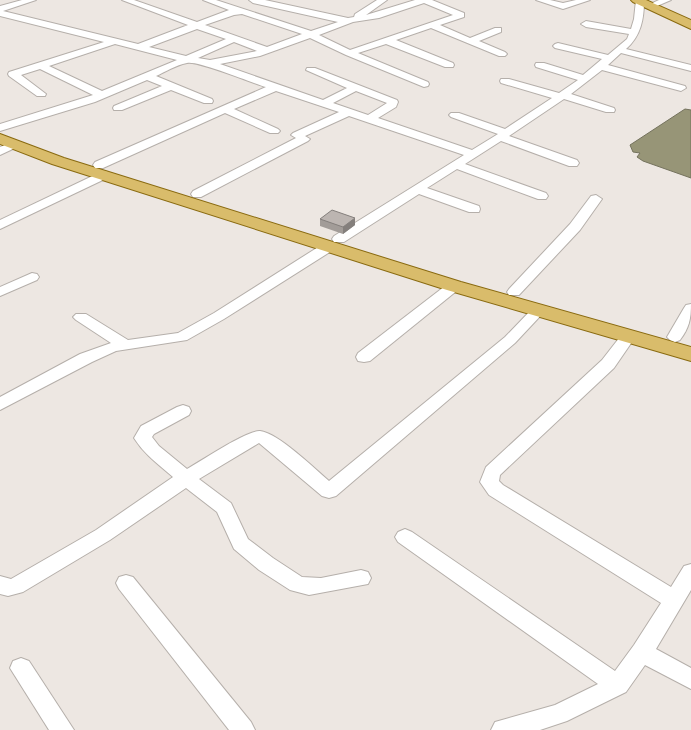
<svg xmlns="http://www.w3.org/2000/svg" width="691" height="730" font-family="'Noto Sans',sans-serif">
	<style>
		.water { fill: #979577; stroke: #74725d }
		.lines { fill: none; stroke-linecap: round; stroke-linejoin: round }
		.minor-casing { stroke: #b5afaa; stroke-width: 2 }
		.major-casing { stroke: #896a10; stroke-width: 2 }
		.minor { fill: #fff; fill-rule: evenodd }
		.major { fill: #d9bc6b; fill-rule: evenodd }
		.wall { fill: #a29c98 }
		.shaded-wall { fill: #847f7c }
		.building { fill: #bcb5b1; stroke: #847f7c }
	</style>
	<rect width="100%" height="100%" fill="#ede7e2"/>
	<path class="water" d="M685,109L691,110V178L643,161L637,157L640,153L633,152L630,145Z"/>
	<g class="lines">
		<defs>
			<g id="minor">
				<path d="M22,0H36L3,11L138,44L188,25L122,0H134L197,22L229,10L203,0H216L311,31L338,22L253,3L249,0H265L348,18L354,17L355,14L377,0H387L366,15L415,0H432L464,13V17L440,25L470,38L495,28H501V32L479,41L505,52L507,54L505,56H499L431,28L396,40L453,63L454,65L453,67H445L386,44L358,53L428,82L429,84L428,86L424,87L346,55L310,38L260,56L220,64L323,100L347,88L306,70L307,68H315L397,100L398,102L396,107L378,118L472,150L498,134L451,117L449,115L451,113H459L505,129L552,98L501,83L500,81L501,79H509L559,93L578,80L536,67L535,65L536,63H544L583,75L602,59L555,48L553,46L555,44L558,43L608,55L627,39L629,34L586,27L581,24L586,21L631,29L634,19L636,0H644C644,19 641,36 626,49L691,65V71L621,53L608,65L685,86L686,88L681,91L602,70L571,94L614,108L615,110L614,112H606L564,99L509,136L577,160L579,163L577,166H569L501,141L465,164L546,193L548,196L546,199H538L457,169L427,188L479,206L480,209L479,212H469L419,194L344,242H334L332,239L334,236L464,155L349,116L305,136L310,139L308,141L201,197H193L191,194L193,191L296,138L291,135L293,133L339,112L276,91L234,109L278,129L280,131L278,133H270L225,113L103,168H95L93,165L95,162L266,87C252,83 197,60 187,63C176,65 165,72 156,76L212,99L213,101L212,103H204L171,90L122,110H114L113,108L114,106L162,86L147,80L95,102L0,131V124L93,95L40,69L21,75L46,94L45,96H37L9,76L8,74L9,72L104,42L0,16V6ZM424,3L453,15L350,50L319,35L353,22L379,18ZM242,14L302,34L267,47L205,25L234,15ZM197,29L226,39L186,56L149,47ZM234,42L257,51L210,60L198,58ZM115,44L177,60L102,91L49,66ZM356,91L387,103L368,115L333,103Z"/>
				<path d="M536,0H550L563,3L576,0H590L563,9Z"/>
				<path d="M659,0H671L650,9L646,6Z"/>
				<path d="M13,142L17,143L19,145L17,147L0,155V147Z"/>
				<path d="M103,171L107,172L109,175L107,178L0,229V220Z"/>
				<path d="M596,195L602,199L580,230L519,295H509L507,292L509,289L570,224L591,196Z"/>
				<path d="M328,243L333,244L335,247L333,250L224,319L187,340L116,351L92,362L0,410V397L80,354L111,343L76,320L73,317L76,314H86L128,340L178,333L214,313L323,244Z"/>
				<path d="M32,273L37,274L39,277L37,280L0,296V287Z"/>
				<path d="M454,282L459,283L461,286L459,289L370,361L364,362L358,361L356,357L358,353L449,283Z"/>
				<path d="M691,304C691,319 689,328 680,340L675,342L670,340L667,337L684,308L686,305Z"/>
				<path d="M538,307L543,308L545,311L515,343L336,496L329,498L322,496L259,443L199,479L231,503L248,539L273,558L302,577L321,578L361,570L368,572L371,578L368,584L309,595L290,590L259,570L234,549L217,512L186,488L110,540L23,592L8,596L0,594V576L11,579L96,530L173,477C159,465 144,454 134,438L141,426L177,407L183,405L189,407L191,411L189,415L154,434L152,437L159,446L187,469C201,461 247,430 260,431C278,433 314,468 329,481L505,337L533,308Z"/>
				<path d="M628,331L633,333L636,336L614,368L500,475L499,481L503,485L671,587L684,566L691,564V590L656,649L691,668V689L645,665L626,692L567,721L540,730H491L495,722L555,705L598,684L398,542L395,537L398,532L405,529L412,532L615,671L634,645L661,603L489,495L480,482L486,467L602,360L623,333Z"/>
				<path d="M126,575L133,577L251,722L255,730H229L119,589L116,583L119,577Z"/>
				<path d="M21,658L29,661L74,730H49L10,668L13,661Z"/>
			</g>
			<g id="major">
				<path d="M631,0H646L691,20V29L633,2Z"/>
				<path d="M0,134L64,158L461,282L691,347V361L447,290L52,164L0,144Z"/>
			</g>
		</defs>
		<use href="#minor" class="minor-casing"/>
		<use href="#major" class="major-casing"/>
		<use href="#minor" class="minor"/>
		<use href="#major" class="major"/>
	</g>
	<path class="wall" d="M355,218V225L343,234L320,226V219Z"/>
	<path class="shaded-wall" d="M355,218V225L343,234V227Z"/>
	<path class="building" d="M332,210L355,218L343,227L320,219Z"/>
</svg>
